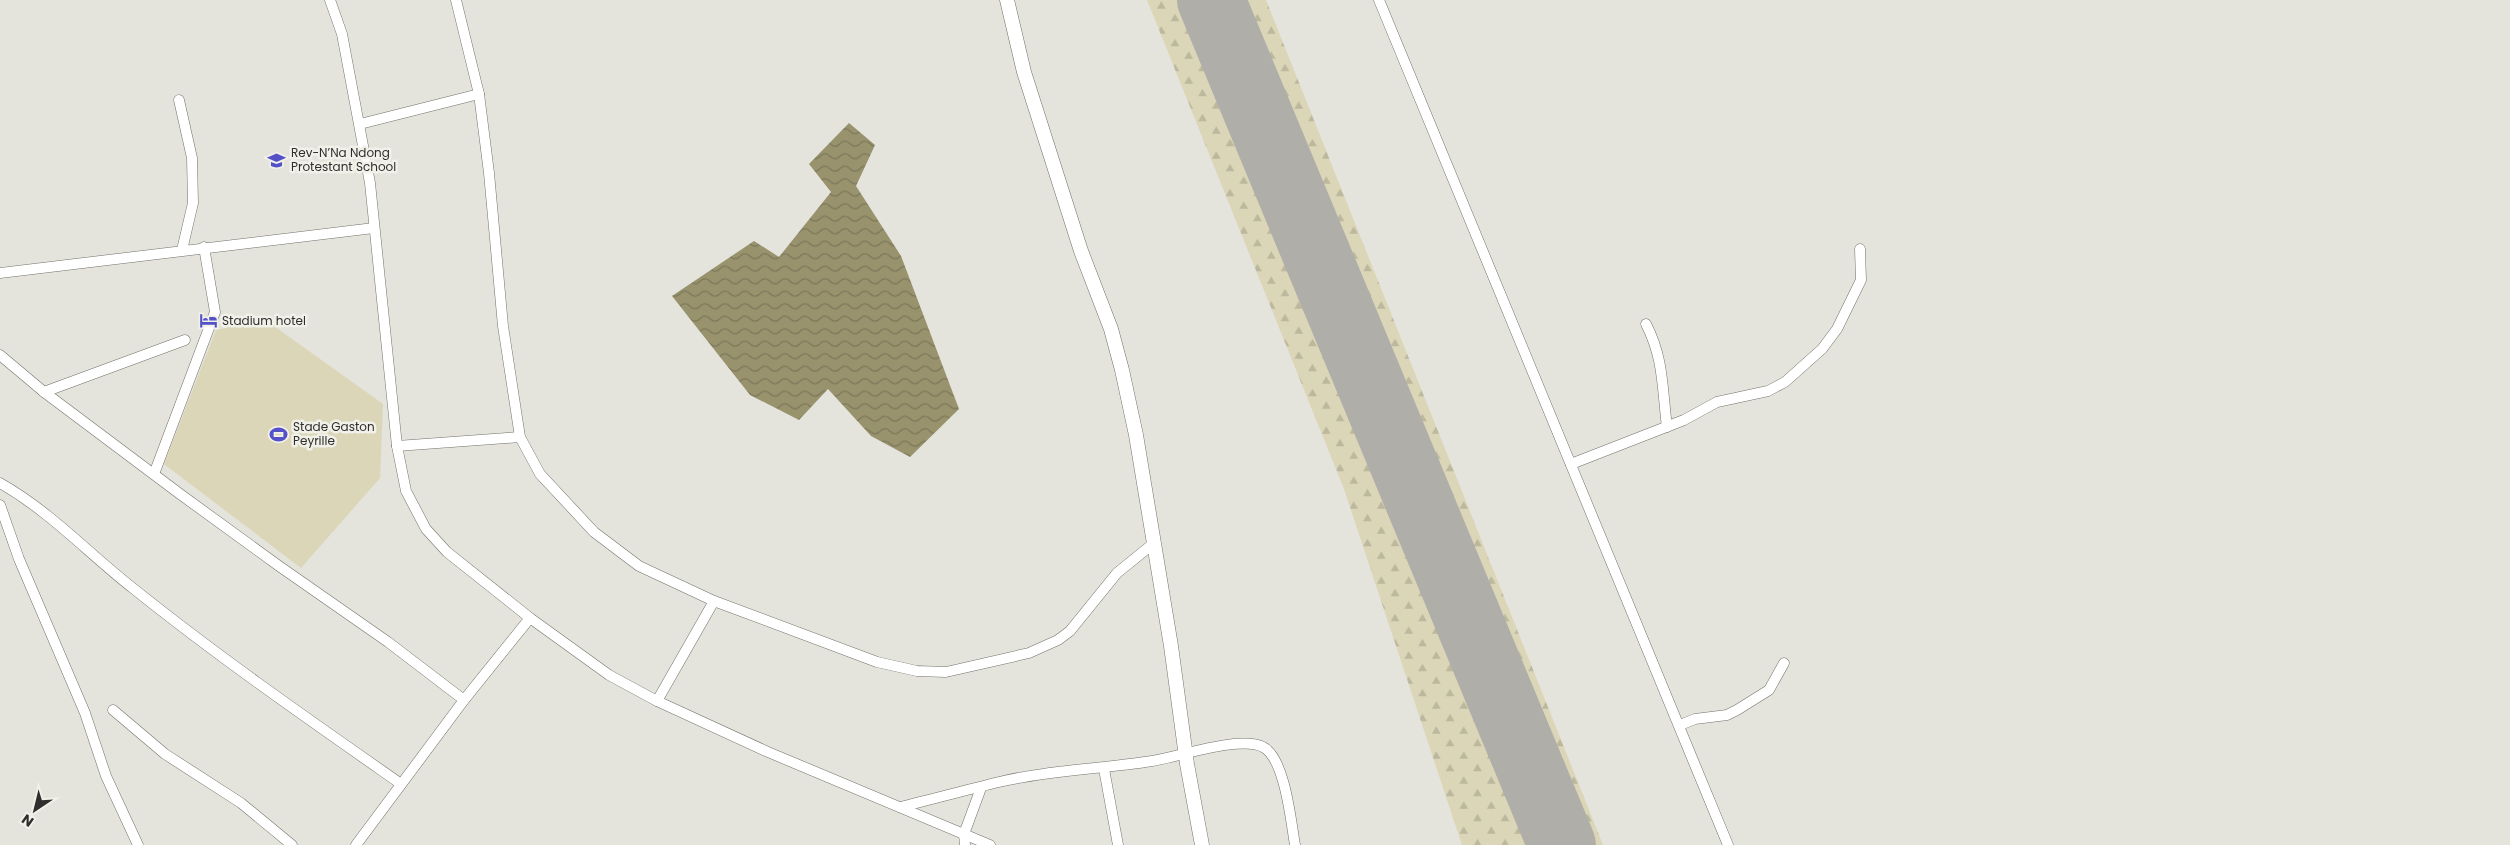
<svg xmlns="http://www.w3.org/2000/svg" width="2510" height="845" font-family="Poppins,sans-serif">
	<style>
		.grass { fill: #dbd6b7 }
		.forest { fill: url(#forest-firs) }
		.water { fill: url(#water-waves) }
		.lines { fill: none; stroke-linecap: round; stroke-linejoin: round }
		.runway { stroke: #b0aea9; stroke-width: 68 }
		.minor-casing { stroke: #72726b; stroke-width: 11 }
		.highway-casing { stroke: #72726b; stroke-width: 15 }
		.minor { stroke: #fff; stroke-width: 10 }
		.highway { stroke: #fff; stroke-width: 14 }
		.labels { text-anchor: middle; stroke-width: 5; stroke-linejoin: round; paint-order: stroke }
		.poi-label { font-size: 12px; fill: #2f2e2c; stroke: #f1f0e9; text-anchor: start }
	</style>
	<defs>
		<pattern id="forest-firs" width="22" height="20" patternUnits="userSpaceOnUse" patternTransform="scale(1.25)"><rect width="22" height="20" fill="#dbd6b7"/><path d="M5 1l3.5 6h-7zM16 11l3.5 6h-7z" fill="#bcb89e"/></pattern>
		<pattern id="water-waves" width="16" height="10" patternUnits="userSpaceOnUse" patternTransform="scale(1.25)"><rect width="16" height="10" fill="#98926d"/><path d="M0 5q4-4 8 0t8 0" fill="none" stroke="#7c785a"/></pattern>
	</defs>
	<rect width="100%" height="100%" fill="#e4e3dc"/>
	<path class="grass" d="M264,319L383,404L380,478L301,568L164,464L216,330Z"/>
	<path class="forest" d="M1147,0H1266L1603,845H1462L1344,489Z"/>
	<path class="water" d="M849,123L875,145L856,186L901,256L959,409L910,457L871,436L828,389L799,420L750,395L672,296L754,241L779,257L831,192L809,164Z"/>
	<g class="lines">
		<path class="runway" d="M1211,0L1562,845"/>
		<defs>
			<g id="minor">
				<path d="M330,0L342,34L370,183L397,446L406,491L426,529L447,552L530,618L609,675L657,701L768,752L990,845"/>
				<path d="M456,0L479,94L489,173L503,326L520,437L540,474L594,532L639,566L714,601L877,662L917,671L946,672L1029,653L1058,640L1070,631L1117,573L1154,543"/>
				<path d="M1379,0L1728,845"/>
				<path d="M179,100L192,158L193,203L182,250"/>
				<path d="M360,124L479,94"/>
				<path d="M0,273L374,228"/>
				<path d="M1646,324C1664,359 1662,388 1667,427"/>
				<path d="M0,355L44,392L180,494L279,566L388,642L464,700"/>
				<path d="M44,392L185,340"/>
				<path d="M397,446L520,437"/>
				<path d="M1571,464L1684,420L1717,402L1768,391L1785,382L1822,349L1837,329L1861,280L1860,249"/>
				<path d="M154,474L215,312L204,247"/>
				<path d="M0,483C51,512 89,554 134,589C220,658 311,721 401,784"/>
				<path d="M0,505L19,559L85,713L106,776L138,845"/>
				<path d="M657,701L714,601"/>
				<path d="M113,710L165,754L241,803L292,845"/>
				<path d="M1680,725L1695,719L1727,715L1737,710L1769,690L1784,663"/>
				<path d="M1104,769L1118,845"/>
				<path d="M900,807C933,799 966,790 999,782C1049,770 1102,769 1152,761C1178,757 1241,735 1263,747C1285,758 1291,822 1295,845"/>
				<path d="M356,845L464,700L530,618"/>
				<path d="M965,845L964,834L981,788"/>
			</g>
			<path id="highway" d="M1007,0L1024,72L1081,251L1111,329L1122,370L1136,435L1171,646L1187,764L1202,845"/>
		</defs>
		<use href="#minor" class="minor-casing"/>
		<use href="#highway" class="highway-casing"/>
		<use href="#minor" class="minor"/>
		<use href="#highway" class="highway"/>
	</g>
	<defs>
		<symbol id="school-bare" viewBox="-9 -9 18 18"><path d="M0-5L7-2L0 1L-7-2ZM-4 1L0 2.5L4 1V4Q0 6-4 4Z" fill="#5450c7" stroke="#f1f0e9" stroke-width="2.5" paint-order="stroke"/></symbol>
		<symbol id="hotel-bare" viewBox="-9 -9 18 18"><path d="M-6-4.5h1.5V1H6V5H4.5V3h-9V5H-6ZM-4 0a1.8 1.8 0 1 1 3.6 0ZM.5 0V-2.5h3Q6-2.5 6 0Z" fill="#5450c7" stroke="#f1f0e9" stroke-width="2.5" paint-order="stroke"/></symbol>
		<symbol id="stadium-bare" viewBox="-9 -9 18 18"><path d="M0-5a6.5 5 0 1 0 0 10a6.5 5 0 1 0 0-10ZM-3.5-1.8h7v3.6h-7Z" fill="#5450c7" stroke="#f1f0e9" stroke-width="2.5" paint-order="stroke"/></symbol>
	</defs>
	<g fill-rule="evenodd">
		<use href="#school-bare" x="264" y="148" width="25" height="25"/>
		<use href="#hotel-bare" x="196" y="308" width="25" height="25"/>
		<use href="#stadium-bare" x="266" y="422" width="25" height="25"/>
	</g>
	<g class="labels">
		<g class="poi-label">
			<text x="291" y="157">Rev-N’Na Ndong<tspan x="291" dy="14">Protestant School</tspan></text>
			<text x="222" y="325">Stadium hotel</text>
			<text x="293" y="431">Stade Gaston<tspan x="293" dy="14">Peyrille</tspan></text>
		</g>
	</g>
	<g transform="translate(35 810) rotate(215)" stroke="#f1f0e9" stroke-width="4" paint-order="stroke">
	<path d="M0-4L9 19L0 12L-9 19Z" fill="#2f2e2c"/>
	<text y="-8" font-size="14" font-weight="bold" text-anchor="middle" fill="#2f2e2c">N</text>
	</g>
</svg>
